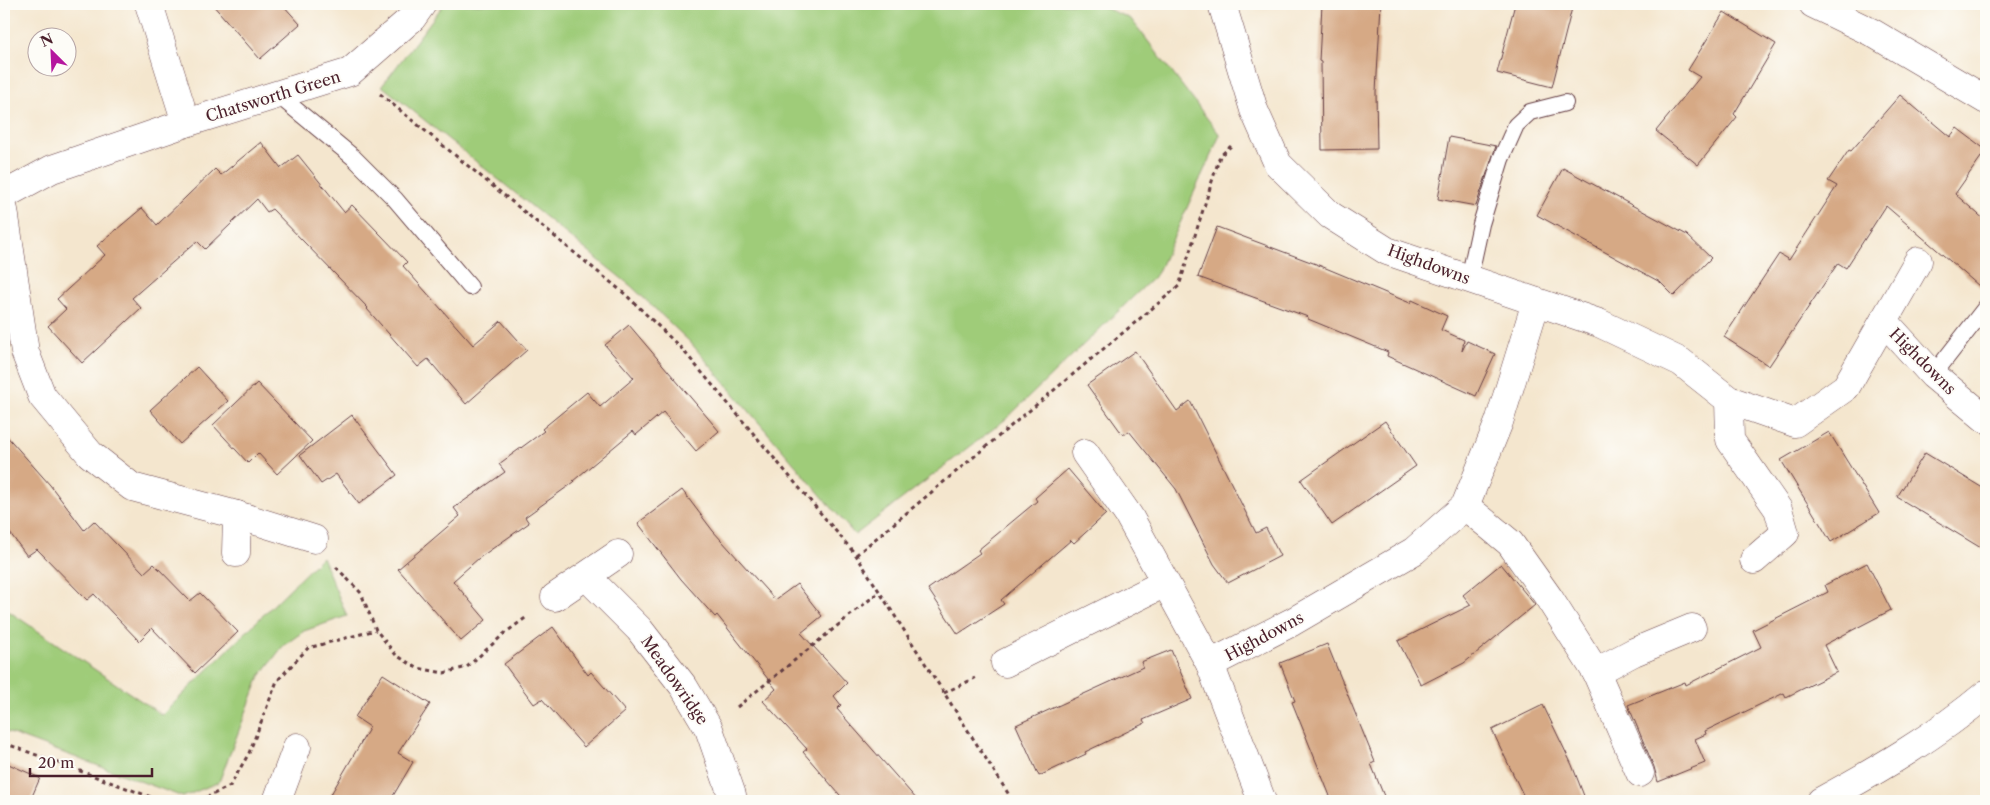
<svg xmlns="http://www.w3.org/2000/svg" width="1990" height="805" font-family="'Libre Caslon Text',serif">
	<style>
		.green { fill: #9fcc79; stroke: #747652 }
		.building { fill: #d6a985 }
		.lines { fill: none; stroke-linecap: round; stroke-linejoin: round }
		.service-casing { stroke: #643d43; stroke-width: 18 }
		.minor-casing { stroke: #643d43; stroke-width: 29 }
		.tertiary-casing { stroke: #643d43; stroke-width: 29 }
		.path { stroke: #643d43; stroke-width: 3; stroke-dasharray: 4 4; stroke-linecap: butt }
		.service { stroke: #fff; stroke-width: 16 }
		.minor { stroke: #fff; stroke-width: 28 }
		.tertiary { stroke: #fff; stroke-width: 28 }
		.labels { text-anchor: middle; stroke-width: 4; stroke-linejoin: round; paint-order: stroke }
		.street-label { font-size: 16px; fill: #4a1f2b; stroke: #fdfcf7 }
	</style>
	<rect width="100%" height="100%" fill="#fdfcf7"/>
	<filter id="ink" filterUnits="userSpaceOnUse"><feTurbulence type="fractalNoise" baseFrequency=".02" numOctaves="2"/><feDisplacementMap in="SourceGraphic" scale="10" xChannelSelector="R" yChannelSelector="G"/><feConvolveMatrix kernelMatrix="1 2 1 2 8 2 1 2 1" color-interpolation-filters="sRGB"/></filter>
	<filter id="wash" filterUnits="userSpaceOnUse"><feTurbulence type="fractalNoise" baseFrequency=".0096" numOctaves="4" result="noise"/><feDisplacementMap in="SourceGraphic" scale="20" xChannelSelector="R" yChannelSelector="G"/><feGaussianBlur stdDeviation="1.12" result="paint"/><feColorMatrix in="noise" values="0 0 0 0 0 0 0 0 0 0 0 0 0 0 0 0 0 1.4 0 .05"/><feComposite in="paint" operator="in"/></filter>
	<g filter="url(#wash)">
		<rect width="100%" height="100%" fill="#f4e6ce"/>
		<g class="green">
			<path d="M444,4H1096L1131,19L1220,135L1157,274L1006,419L855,535L690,342L631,286L382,86Z"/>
			<path d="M322,557L347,616L304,631L283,646L260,676L219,782L183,797L4,731V608L162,715Z"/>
		</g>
		<g id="blocks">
			<g class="building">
				<path d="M212,4H282L300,24L260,59Z"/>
				<path d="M1322,4H1381L1376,92L1377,149L1322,150L1321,62L1319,61Z"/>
				<path d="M1515,4H1573L1552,87L1497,73Z"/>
				<path d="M1724,12L1776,44L1734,114L1737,117L1698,165L1656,131L1700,77L1688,70Z"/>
				<path d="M1900,95L1950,137L1957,128L1986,150L1955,194L1986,221V292L1886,206L1846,268L1838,263L1769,366L1724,337L1779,254L1789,260L1837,186L1828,181L1849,150L1851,151Z"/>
				<path d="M1449,137L1496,146L1476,206L1438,199Z"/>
				<path d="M261,142L281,168L298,155L344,212L352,205L407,262L403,266L473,345L501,321L527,350L466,404L428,359L418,367L367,309L368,308L272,209L267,212L257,199L205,249L197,241L132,298L141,308L82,363L48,326L66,309L57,299L105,255L97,246L142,208L157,225L215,169L221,175Z"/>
				<path d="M1563,168L1687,235L1711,258L1674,296L1660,282L1537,215Z"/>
				<path d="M1217,227L1316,264L1410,303L1412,300L1447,316L1441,330L1464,340L1462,351L1467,341L1495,354L1476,396L1387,356L1388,352L1308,319V317L1198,277Z"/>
				<path d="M629,325L719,431L696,451L663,412L636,435L633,431L573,481L574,482L525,517L529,523L479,558L453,581L486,620L461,641L398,569L460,516L454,508L505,472L499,464L544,431L542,429L587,392L600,407L634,378L605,345Z"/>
				<path d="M1135,351L1177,411L1190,401L1256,533L1266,528L1280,556L1228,583L1214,564L1176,489L1129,431L1123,435L1087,385Z"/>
				<path d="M197,367L228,401L180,444L150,410Z"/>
				<path d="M257,383L312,441L277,474L258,453L248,463L213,425Z"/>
				<path d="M352,415L397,475L359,504L336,474L321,484L300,455Z"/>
				<path d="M1385,421L1416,466L1332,525L1301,480Z"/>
				<path d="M1829,432L1879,513L1831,542L1781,460Z"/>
				<path d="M4,433L50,485L84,530L94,521L144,573L154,564L190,601L200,593L238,632L195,673L152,628L139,641L94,594L87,600L37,549L27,556L4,525Z"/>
				<path d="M1925,453L1986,490V551L1897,497Z"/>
				<path d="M1068,469L1106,514L1074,543L1071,540L1001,600L1004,604L958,634L928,589L980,553L978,550L1037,501L1035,498Z"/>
				<path d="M682,490L713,531L775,600L797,584L822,616L801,633L847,683L834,696L841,705L837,709L918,801H845L803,752L807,749L763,701L776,689L717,615L715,617L681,579L638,523Z"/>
				<path d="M1867,563L1891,610L1824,645L1837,672L1786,697L1784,693L1705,731L1706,734L1695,739L1705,763L1658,782L1654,767L1628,705L1685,682L1686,685L1761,647L1753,630L1828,592L1825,585Z"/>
				<path d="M1501,564L1535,605L1464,663L1421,685L1398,641L1471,605L1463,595Z"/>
				<path d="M553,627L588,675L591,672L625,711L584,747L542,699L534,704L504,664Z"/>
				<path d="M1327,644L1375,762L1371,764L1386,801H1332L1292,702L1295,701L1280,663Z"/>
				<path d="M1171,650L1192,699L1143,720L1145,723L1085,752L1086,754L1039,776L1016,725L1143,667L1141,662Z"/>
				<path d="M383,674L430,704L398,753L413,762L390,801H327L370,727L355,717Z"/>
				<path d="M1543,705L1572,765L1586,801H1526L1492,730Z"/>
				<path d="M4,762L40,778L30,801H4Z"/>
			</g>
		</g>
	</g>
	<g filter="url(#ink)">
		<use href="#blocks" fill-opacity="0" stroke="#643d43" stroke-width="1"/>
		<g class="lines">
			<defs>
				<g id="service">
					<path d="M278,95L353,157L395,199L470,287"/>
					<path d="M1469,279L1481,224L1501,159L1516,125L1530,112L1565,103"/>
					<path d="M1933,375L1986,307"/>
				</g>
				<g id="minor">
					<path d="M149,4L186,123"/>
					<path d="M1222,4L1254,110L1278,164L1330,215L1387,251L1599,323L1681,362L1729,400L1795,423L1846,387L1918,261"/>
					<path d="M1813,4L1871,32L1986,100"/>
					<path d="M4,195L52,169L186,123L350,72L412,18L422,4"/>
					<path d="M4,210L25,352L42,396L90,454L132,487L237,515L314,539"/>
					<path d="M1884,321L1933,375L1986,419"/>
					<path d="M1729,400L1730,440L1778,509L1785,533L1754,560"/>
					<path d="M1085,453L1129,516L1210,664L1262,801"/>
					<path d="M1465,506L1510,543L1549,598L1596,672L1640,773"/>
					<path d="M236,553L237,515"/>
					<path d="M587,577L639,629L684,687L709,729L732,795V801"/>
					<path d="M555,597L618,554"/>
					<path d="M1005,663L1165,583"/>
					<path d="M1210,664L1292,622L1414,551L1465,506L1499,422L1536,302"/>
					<path d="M1596,672L1634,652L1692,628"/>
					<path d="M277,801L297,747"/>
				</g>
				<path id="tertiary" d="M1821,801C1878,770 1936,736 1986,694"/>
			</defs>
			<use href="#service" class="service-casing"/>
			<use href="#minor" class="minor-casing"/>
			<use href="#tertiary" class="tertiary-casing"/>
			<g class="path">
				<path d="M380,94L625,294L682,349L856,555L1013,801"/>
				<path d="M856,555L1179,286L1220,156L1231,146"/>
				<path d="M336,567L361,593L376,630L396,655L417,668L444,673L467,667L505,633L528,616"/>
				<path d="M944,693L975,678"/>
				<path d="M737,707L879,592"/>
				<path d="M4,743L159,800L193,801"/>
				<path d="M199,801L230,786L249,753L277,681L308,648L376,630"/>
			</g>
			<use href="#service" class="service"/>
			<use href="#minor" class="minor"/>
			<use href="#tertiary" class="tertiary"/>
		</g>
	</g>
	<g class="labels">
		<g class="street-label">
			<text transform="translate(273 96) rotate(-17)" y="6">Chatsworth Green</text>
			<text transform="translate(1429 264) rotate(20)" y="6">Highdowns</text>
			<text transform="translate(1923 361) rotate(45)" y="6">Highdowns</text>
			<text transform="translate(1264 636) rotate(-28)" y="6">Highdowns</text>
			<text transform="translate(675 680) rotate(55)" y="6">Meadowridge</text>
		</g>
	</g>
	<rect width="1990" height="805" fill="none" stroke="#fdfcf7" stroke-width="20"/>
	<g transform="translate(52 52) rotate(336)"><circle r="24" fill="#fdfcf7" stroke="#b5a4a5"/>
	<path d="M0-4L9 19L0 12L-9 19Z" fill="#b5179e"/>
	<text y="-8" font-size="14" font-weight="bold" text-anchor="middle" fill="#4a1f2b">N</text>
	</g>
	<path d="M30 768v8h122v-8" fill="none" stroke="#4a1f2b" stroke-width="2.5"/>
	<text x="38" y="768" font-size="15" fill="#4a1f2b" stroke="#fdfcf7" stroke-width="4" paint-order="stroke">20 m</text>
</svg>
